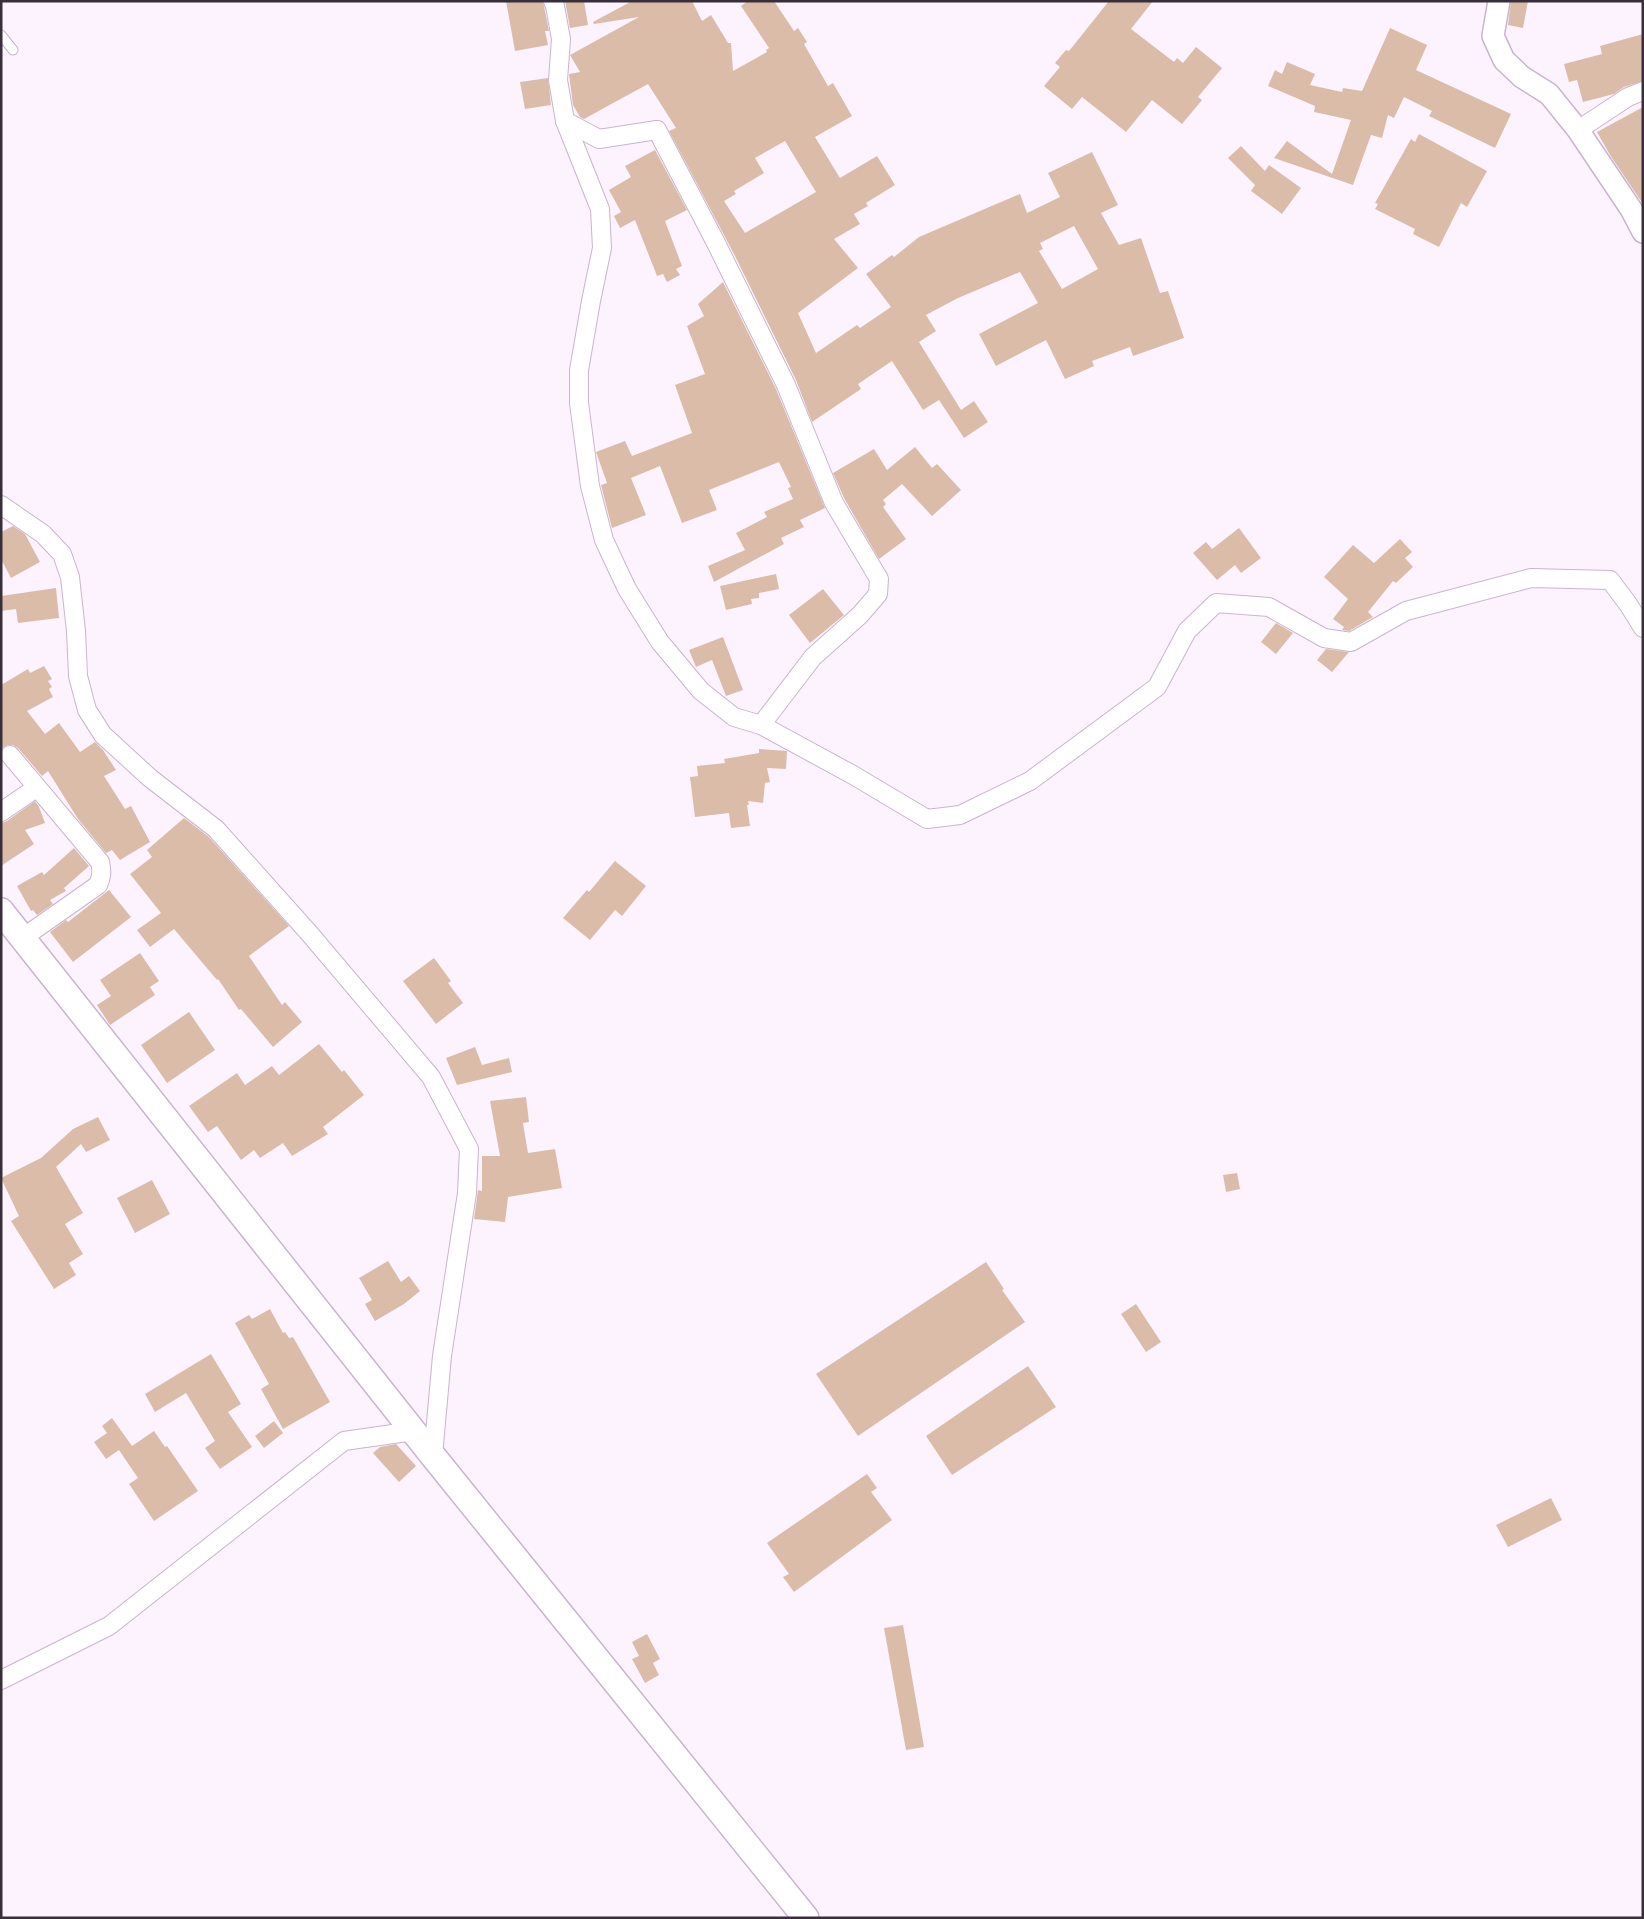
<svg xmlns="http://www.w3.org/2000/svg" width="1644" height="1919" font-family="'Fira Sans',sans-serif">
	<style>
		.building { fill: #dbbca9; fill-rule: evenodd }
		.lines { fill: none; stroke-linecap: round; stroke-linejoin: round }
		.service-casing { stroke: #cab4cf; stroke-width: 11 }
		.minor-casing { stroke: #cab4cf; stroke-width: 20 }
		.tertiary-casing { stroke: #cab4cf; stroke-width: 24 }
		.secondary-casing { stroke: #cab4cf; stroke-width: 28 }
		.service { stroke: #fff; stroke-width: 9 }
		.minor { stroke: #fff; stroke-width: 18 }
		.tertiary { stroke: #fff; stroke-width: 21 }
		.secondary { stroke: #fff; stroke-width: 25 }
	</style>
	<rect width="100%" height="100%" fill="#fdf3ff"/>
	<g class="building">
		<path d="M506,1H543L549,31H545L548,45L515,51Z"/>
		<path d="M565,1H584L588,25L570,28Z"/>
		<path d="M632,1H692L702,21L711,15L728,43H731L733,71L767,52L766,50L769,48L741,6L748,1H774L794,31L798,28L807,42L804,44L828,86L833,83L852,116L815,137L840,178L877,156L895,185L866,203L868,206L854,214L860,224L834,239L858,268L798,313L816,353L857,325L860,328L891,307L866,274L892,255L894,257L919,237L1020,194L1027,213L1060,197L1048,173L1092,152L1118,205L1101,213L1119,245L1141,238L1160,293L1168,291L1184,338L1133,356L1130,347L1092,361L1094,366L1065,379L1046,340L996,366L979,334L1038,303L1020,272L958,298L926,315L936,331L919,342L961,410L974,401L988,422L964,438L939,400L923,410L892,361L858,384L861,389L812,422L796,380L734,254L669,131L676,128L648,84L584,119L580,117L573,105L569,74L580,72L570,55L639,17L594,24L593,22ZM785,141L816,192L745,233L724,201L736,194L734,191L764,173L755,158ZM1074,226L1098,269L1062,289L1039,251L1043,249L1040,243Z"/>
		<path d="M1109,1H1153L1131,29L1174,62L1177,58L1183,63L1196,47L1222,68L1198,97L1202,100L1182,124L1152,100L1126,132L1082,97L1072,109L1044,86L1060,67L1055,63L1066,50L1069,51Z"/>
		<path d="M1511,1H1528L1523,28L1508,25Z"/>
		<path d="M1390,28L1427,45L1416,70L1511,114L1495,148L1429,116L1432,111L1404,97L1394,118L1388,115L1382,138L1371,135L1353,185L1274,158L1287,141L1332,174L1351,120L1314,112L1315,106L1268,86L1275,70L1282,74L1287,62L1315,74L1310,85L1342,92L1343,88L1362,91Z"/>
		<path d="M1643,34V81L1624,87L1614,94L1583,102L1577,80L1569,82L1564,64L1602,54L1600,46Z"/>
		<path d="M548,78L551,105L525,109L520,82Z"/>
		<path d="M1643,107V204L1610,155L1597,132Z"/>
		<path d="M1419,134L1487,171L1467,207L1461,203L1439,247L1413,234L1415,229L1375,209L1378,204L1375,203L1411,139L1415,142Z"/>
		<path d="M1241,146L1265,171L1269,165L1301,188L1282,214L1251,191L1255,185L1228,158Z"/>
		<path d="M655,150L687,210L665,221L682,266L676,269L680,275L667,282L663,274L657,276L635,220L620,228L614,216L621,212L609,190L631,177L625,166Z"/>
		<path d="M723,282L776,389L825,508L800,520L804,527L781,538L784,544L714,582L708,566L745,550L736,533L767,517L764,512L793,499L788,488L791,487L779,462L709,490L717,510L682,523L660,466L631,478L646,515L612,528L601,485L607,483L596,452L625,441L632,456L692,433L675,385L705,374L687,326L704,316L698,304Z"/>
		<path d="M915,447L932,468L937,464L961,490L932,516L902,484L883,500L886,504L883,507L906,539L879,559L844,498L833,473L874,449L887,470Z"/>
		<path d="M13,526L25,534L40,562L11,578L1,559V532Z"/>
		<path d="M1239,528L1261,558L1241,573L1235,565L1217,580L1193,553L1206,542L1212,549Z"/>
		<path d="M1400,539L1412,552L1405,558L1413,567L1396,583L1393,581L1368,612L1373,617L1349,631L1342,630L1344,627L1333,619L1348,599L1324,577L1353,545L1374,563Z"/>
		<path d="M776,574L779,589L759,593V598L751,599L752,604L726,610L720,586Z"/>
		<path d="M56,588L59,618L18,623L16,609L1,611V596Z"/>
		<path d="M823,589L844,615L810,643L789,615Z"/>
		<path d="M1276,623L1293,633L1276,654L1261,642Z"/>
		<path d="M723,637L743,690L726,696L712,660L696,667L689,650Z"/>
		<path d="M1326,649L1349,652L1332,672L1317,660Z"/>
		<path d="M44,666L52,679L48,681L52,687L49,689L53,697L27,711L45,734L59,723L80,752L95,742L103,750L116,770L104,776L125,809L131,806L150,842L120,860L112,850L106,853L78,819L48,771L42,776L18,748L13,745H8L2,748L1,746V685L28,669L30,673Z"/>
		<path d="M759,749L787,751L786,769L767,768L770,782L765,783L763,803L748,801L749,805H747L750,826L731,828L729,813L695,817L690,777L698,776L697,766L725,763L724,759L759,753Z"/>
		<path d="M35,801L39,807L45,823L25,830L34,844L1,866V823L7,821Z"/>
		<path d="M184,818L209,837L289,926L249,956L282,1005L285,1002L302,1022L273,1047L241,1009L239,1010L218,979L217,980L174,929L150,947L137,930L161,913L130,874L152,857L147,850Z"/>
		<path d="M74,848L89,866L64,888L66,891L50,900L53,904L37,915L33,910L31,911L17,886L42,872L44,875Z"/>
		<path d="M615,861L646,886L622,916L615,910L590,940L563,918L587,890L589,892Z"/>
		<path d="M109,890L131,917L73,962L50,932L66,920L68,922Z"/>
		<path d="M140,953L159,981L150,987L155,995L110,1025L97,1005L111,996L100,980Z"/>
		<path d="M434,958L451,981L448,983L463,1003L436,1024L403,981Z"/>
		<path d="M189,1012L215,1050L167,1083L141,1045Z"/>
		<path d="M319,1044L342,1072L344,1070L364,1095L323,1127L328,1134L292,1156L283,1143L260,1158L254,1150L241,1160L217,1126L208,1132L189,1106L237,1073L245,1085L272,1066L279,1075Z"/>
		<path d="M475,1047L482,1065L509,1058L512,1072L457,1085L446,1058Z"/>
		<path d="M526,1097L529,1122L523,1123L528,1153L555,1149L562,1188L508,1197L505,1222L474,1219L478,1190L482,1191V1156H500L490,1101Z"/>
		<path d="M98,1117L110,1140L86,1152L81,1144L56,1167L83,1213L65,1224L83,1254L69,1263L76,1275L54,1289L11,1221L19,1216L1,1178L41,1158L73,1129Z"/>
		<path d="M1237,1173L1240,1189L1226,1192L1223,1175Z"/>
		<path d="M152,1180L170,1214L135,1233L117,1198Z"/>
		<path d="M388,1261L401,1282L409,1276L420,1291L404,1304L375,1321L365,1304L372,1300L359,1278Z"/>
		<path d="M986,1262L1004,1289L1002,1290L1025,1322L858,1436L816,1374Z"/>
		<path d="M1136,1304L1161,1342L1146,1352L1121,1314Z"/>
		<path d="M270,1309L283,1333L285,1332L289,1338L293,1337L330,1402L283,1429L261,1389L269,1384L235,1323L249,1315L252,1319Z"/>
		<path d="M211,1354L241,1404L228,1412L252,1447L220,1469L205,1448L215,1441L186,1393L155,1412L145,1394Z"/>
		<path d="M1028,1366L1056,1407L952,1475L926,1436Z"/>
		<path d="M112,1418L132,1446L154,1431L165,1447L167,1446L198,1491L154,1521L129,1484L138,1478L119,1450L106,1459L94,1442L107,1433L102,1426Z"/>
		<path d="M274,1421L283,1433L264,1448L255,1436Z"/>
		<path d="M396,1444L416,1466L399,1482L373,1453L380,1447Z"/>
		<path d="M867,1474L877,1488L871,1492L892,1520L794,1592L783,1577L789,1574L767,1543Z"/>
		<path d="M1551,1498L1562,1520L1508,1547L1496,1525Z"/>
		<path d="M903,1625L924,1747L906,1750L884,1628Z"/>
		<path d="M647,1634L660,1659L653,1663L659,1675L645,1683L632,1659L639,1656L632,1642Z"/>
	</g>
	<g class="lines">
		<defs>
			<path id="service" d="M1,35L13,50"/>
			<g id="minor">
				<path d="M553,1L555,6L561,39L558,80L565,121L600,209L602,248L591,301L579,370V403L590,486L604,540L627,589L660,642L701,691L734,717L761,725L853,775L927,819L960,815L1030,781L1157,687L1187,631L1216,603L1269,607L1324,638L1351,642L1406,611L1531,578L1610,580L1628,604L1643,628"/>
				<path d="M565,121L599,139L657,130L716,243L786,385L834,503L879,579L878,594L860,615L813,657L761,725"/>
				<path d="M1578,130L1628,97L1643,91"/>
				<path d="M1,505L43,534L62,554L70,577L76,631L78,676L87,710L103,735L150,778L216,829L309,933L431,1077L469,1149L467,1193L442,1356L433,1456"/>
				<path d="M10,755L100,862C102,871 102,876 98,885L24,937"/>
				<path d="M1,812L36,788"/>
				<path d="M1,1680L109,1626L344,1441L414,1431"/>
			</g>
			<path id="tertiary" d="M1499,1L1493,36L1504,60L1522,77L1549,94L1578,130L1631,209L1643,232"/>
			<path id="secondary" d="M1,911L433,1456L806,1918"/>
		</defs>
		<use href="#service" class="service-casing"/>
		<use href="#minor" class="minor-casing"/>
		<use href="#tertiary" class="tertiary-casing"/>
		<use href="#secondary" class="secondary-casing"/>
		<use href="#service" class="service"/>
		<use href="#minor" class="minor"/>
		<use href="#tertiary" class="tertiary"/>
		<use href="#secondary" class="secondary"/>
	</g>
	<rect width="1644" height="1919" fill="none" stroke="#382f3a" stroke-width="5"/>
</svg>
